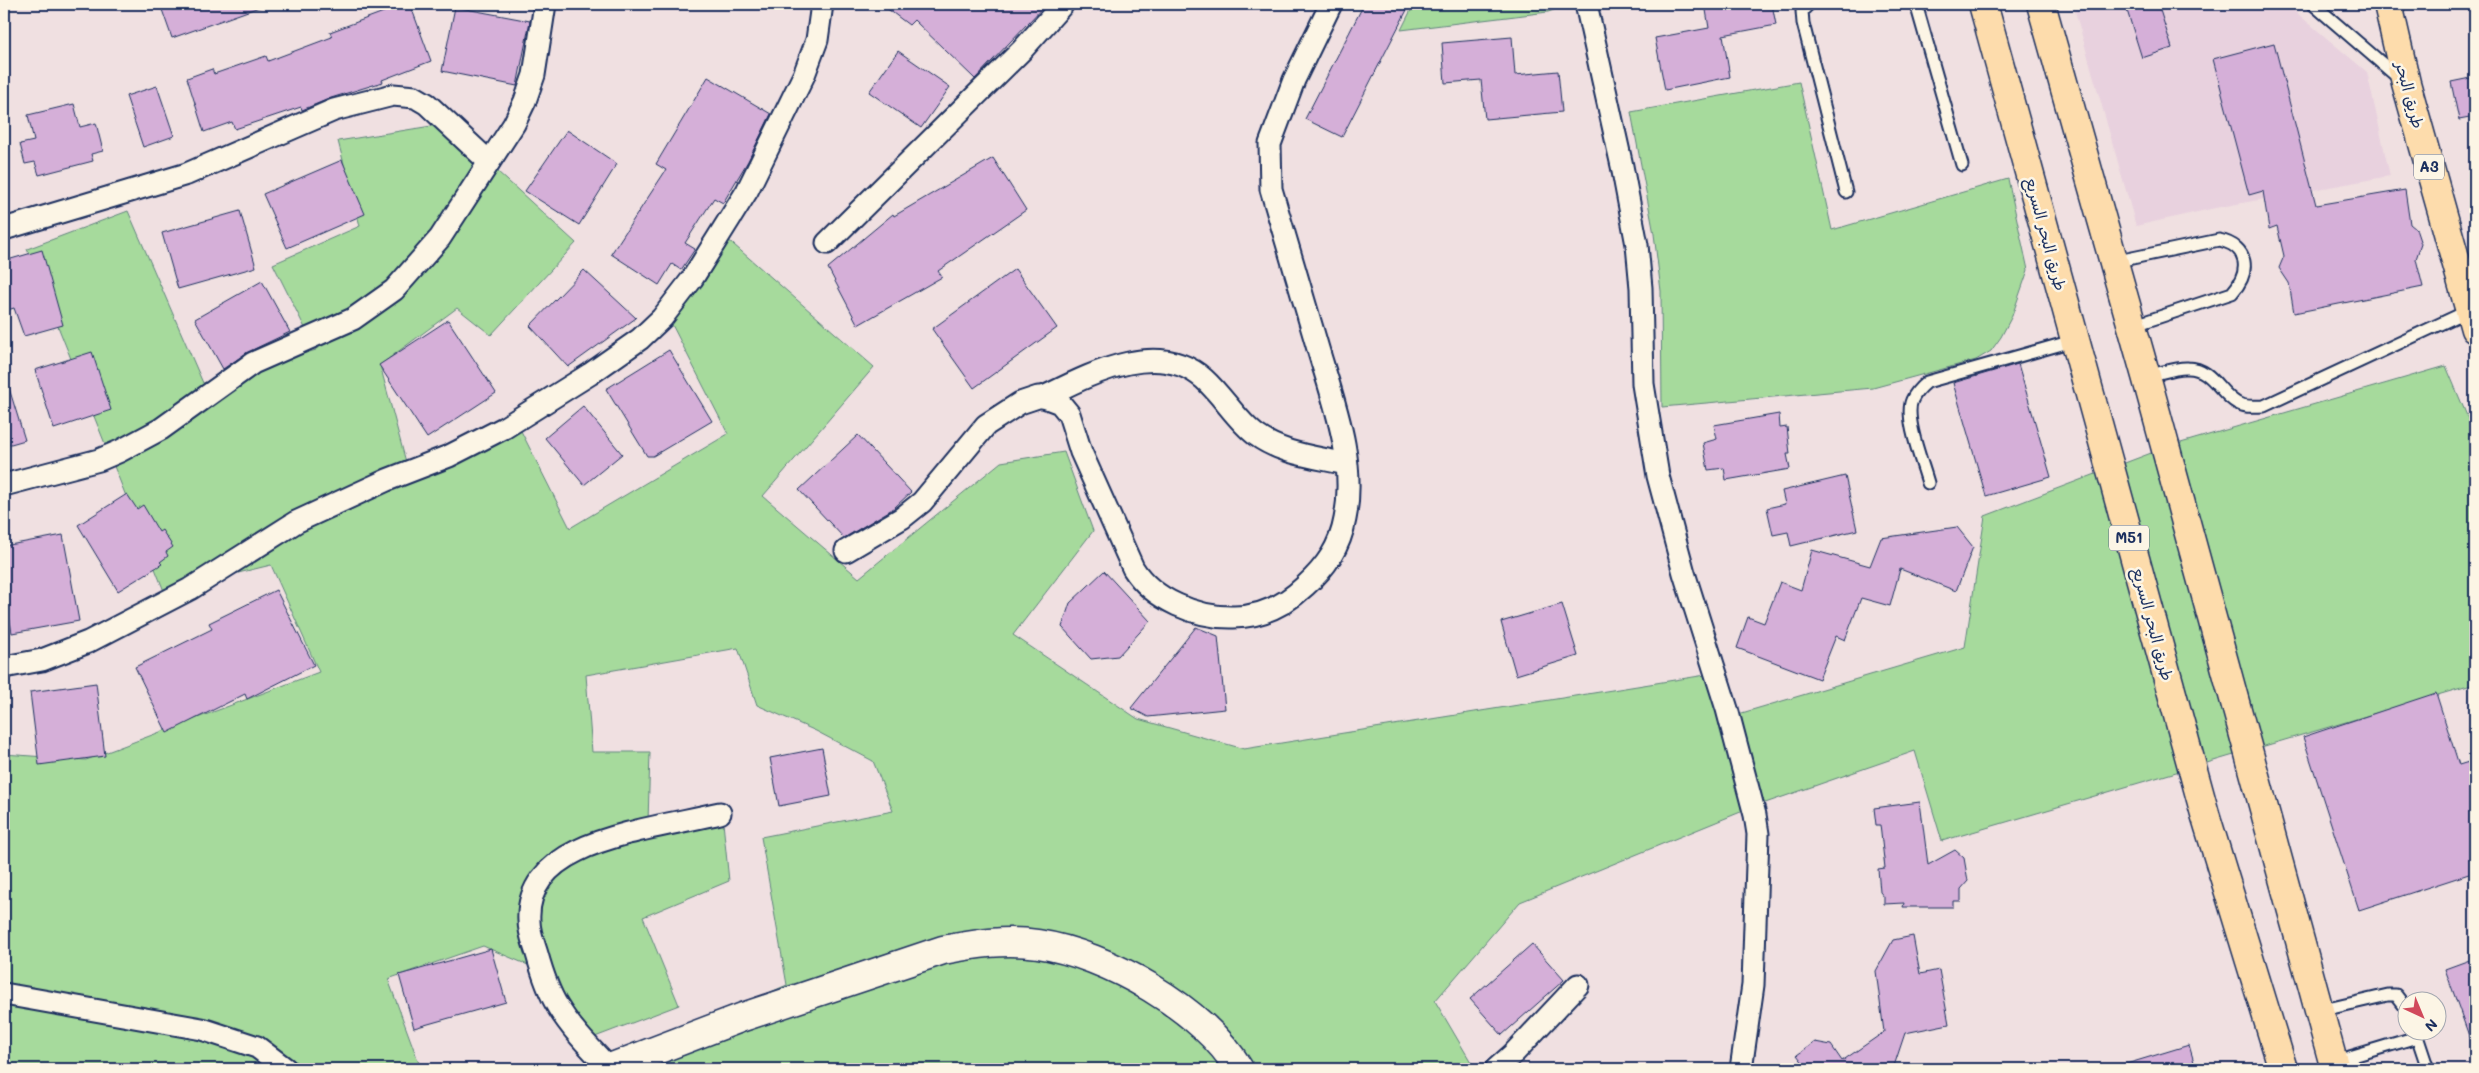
<svg xmlns="http://www.w3.org/2000/svg" width="2479" height="1073" font-family="Mali,'Playpen Sans Arabic',sans-serif">
	<style>
		.built { fill: #e8d1de }
		.green { fill: #a6da9c; stroke: #60847d }
		.building { fill: #d5afd8; stroke: #1b2f5e }
		.lines { fill: none; stroke-linecap: round; stroke-linejoin: round }
		.lane-casing { stroke: #1b2f5e; stroke-width: 15 }
		.street-casing { stroke: #1b2f5e; stroke-width: 25 }
		.secondary-casing { stroke: #1b2f5e; stroke-width: 31 }
		.highway-casing { stroke: #1b2f5e; stroke-width: 31 }
		.lane { stroke: #fcf5e5; stroke-width: 11 }
		.street { stroke: #fcf5e5; stroke-width: 21 }
		.secondary { stroke: #fcf5e5; stroke-width: 28 }
		.highway { stroke: #fddcac; stroke-width: 28 }
		.labels { text-anchor: middle; stroke-width: 5; stroke-linejoin: round; paint-order: stroke }
		.shield { fill: #fcf5e5; stroke: #5e6a86; stroke-width: 1 }
		.shield-label { font-size: 15px; font-weight: bold; fill: #1b2f5e }
		.street-label { font-size: 16px; fill: #1b2f5e; stroke: #fcf5e5 }
	</style>
	<rect width="100%" height="100%" fill="#f0e0e1"/>
	<filter id="ink" filterUnits="userSpaceOnUse"><feTurbulence type="fractalNoise" baseFrequency=".02" numOctaves="2"/><feDisplacementMap in="SourceGraphic" scale="10" xChannelSelector="R" yChannelSelector="G"/><feConvolveMatrix kernelMatrix="1 2 1 2 8 2 1 2 1" color-interpolation-filters="sRGB"/></filter>
	<g filter="url(#ink)">
		<path class="built" d="M2073,4H2286L2367,72L2390,176L2215,208L2136,226Z"/>
		<g class="green">
			<path d="M1414,4H1561L1559,8L1548,12L1401,30Z"/>
			<path d="M1799,82L1832,230L2008,179L2028,270L2012,316L2001,337L1991,351L1976,360L1873,388L1662,407L1661,291L1654,234L1631,112Z"/>
			<path d="M450,123L497,171L576,243L491,335L457,308L380,365L410,477L518,425L570,528L728,434L664,309L718,231L874,367L763,496L859,578L1001,462L1064,452L1093,531L1013,635L1138,719L1244,749L1712,674L1735,715L1965,647L1985,516L2167,447L2446,366L2475,435V684L1942,841L1915,751L1748,809L1520,902L1435,1001L1475,1069H591L787,985L761,837L893,811L873,761L816,731L757,705L738,648L586,675L592,752H650L648,823L722,813L729,881L643,917L679,1005L574,1045L547,973L483,946L388,979L420,1066L435,1069H4V754L86,760L319,672L271,565L164,591L27,249L128,211L203,383L316,350L273,264L360,226L338,141Z"/>
		</g>
		<g class="building">
			<path d="M160,4H262V6L172,38Z"/>
			<path d="M405,4H410L431,61L382,80L383,82L331,98L302,110L301,107L235,129L232,122L204,132L187,78L212,69L214,74L266,56L268,61L332,37L330,32Z"/>
			<path d="M881,4H1046L975,79L914,20L909,25Z"/>
			<path d="M1364,4H1410L1342,137L1305,119Z"/>
			<path d="M1705,4H1772L1776,25L1723,35L1730,77L1665,90L1655,38L1709,28Z"/>
			<path d="M2125,4H2158L2172,48L2142,58Z"/>
			<path d="M455,7L530,21L517,86L442,71Z"/>
			<path d="M1512,37L1515,75L1558,71L1562,112L1485,119L1481,80L1445,83L1442,43Z"/>
			<path d="M2274,43L2316,205L2405,190L2410,224L2416,229L2421,244L2416,259L2423,287L2294,313L2289,283L2279,268L2284,256L2277,226L2269,229L2263,191L2249,195L2213,59Z"/>
			<path d="M898,51L950,87L921,128L869,92Z"/>
			<path d="M708,77L771,114L748,161L723,203L714,198L685,243L695,249L681,270L672,264L659,285L611,254L666,170L656,164Z"/>
			<path d="M2475,77V117L2459,120L2451,82Z"/>
			<path d="M157,86L174,136L143,147L126,96Z"/>
			<path d="M74,104L80,127L96,123L103,151L91,154L93,161L39,175L35,162L25,164L20,144L34,141L28,115Z"/>
			<path d="M567,130L617,164L579,225L525,191Z"/>
			<path d="M993,158L1026,210L938,271L942,277L858,325L828,268L893,214L894,216Z"/>
			<path d="M342,160L365,214L287,248L263,194Z"/>
			<path d="M240,211L256,267L178,289L162,233Z"/>
			<path d="M42,250L63,325L24,336L14,308L4,311V261Z"/>
			<path d="M1015,269L1057,328L974,388L932,329Z"/>
			<path d="M584,270L636,318L568,367L530,326Z"/>
			<path d="M262,281L290,332L248,352L223,369L195,319Z"/>
			<path d="M448,320L496,393L427,438L379,365Z"/>
			<path d="M669,350L712,421L653,456H647L606,389Z"/>
			<path d="M92,352L111,410L54,429L35,370Z"/>
			<path d="M2018,364L2051,477L1986,496L1953,383Z"/>
			<path d="M4,385H8L25,440L4,446Z"/>
			<path d="M583,406L622,454L584,485L545,438Z"/>
			<path d="M1779,414L1780,428L1787,427L1790,454H1787L1790,469L1726,480L1724,468L1708,470L1703,443L1717,439L1714,425Z"/>
			<path d="M858,435L911,492L894,508L844,538L799,490Z"/>
			<path d="M1845,476L1857,530L1791,546L1788,532L1773,535L1767,508L1785,504L1782,491Z"/>
			<path d="M127,494L137,509L143,505L159,532L162,530L173,547L166,552L168,556L160,562L162,564L118,591L78,525Z"/>
			<path d="M1957,527L1973,547L1956,591L1900,569L1890,606L1861,598L1845,640L1836,636L1819,679L1737,648L1748,617L1764,623L1780,582L1801,590L1812,550L1870,566L1881,538Z"/>
			<path d="M63,535L79,621L12,633L4,586V546Z"/>
			<path d="M1104,571L1150,621L1118,656L1091,659L1062,627L1070,603Z"/>
			<path d="M276,590L314,665L247,699L245,694L167,733L135,667L212,629L209,623Z"/>
			<path d="M1562,604L1578,656L1516,675L1501,622Z"/>
			<path d="M1196,627L1218,636L1225,709L1148,717L1131,708Z"/>
			<path d="M96,683L105,756L39,765L30,692Z"/>
			<path d="M2436,693L2459,765L2475,760V872L2359,910L2303,737Z"/>
			<path d="M822,748L831,796L779,806L770,758Z"/>
			<path d="M1920,802L1928,865L1955,850L1964,858L1968,881L1961,889V901H1953V907H1903L1904,903L1884,904V897L1880,892L1878,869L1885,868L1880,825H1876L1874,808Z"/>
			<path d="M1913,936L1920,974L1939,970L1949,1024L1905,1033L1893,1069H1808L1797,1055L1815,1042L1831,1045L1842,1061L1884,1032L1876,971L1893,940Z"/>
			<path d="M1532,944L1564,980L1502,1035L1470,999Z"/>
			<path d="M491,949L506,1002L414,1028L399,975Z"/>
			<path d="M2475,958V1046L2473,1047L2445,969Z"/>
			<path d="M2189,1045L2196,1069H2124L2123,1065Z"/>
		</g>
		<g class="lines">
			<defs>
				<g id="lane">
					<path d="M1809,4L1802,11L1803,23L1846,192"/>
					<path d="M1916,4L1962,165"/>
					<path d="M2313,4L2400,79"/>
					<path d="M2113,262L2219,240C2249,246 2251,272 2232,293L2132,326"/>
					<path d="M2146,376C2159,374 2175,367 2188,368C2212,368 2219,393 2237,403C2245,408 2256,406 2264,406L2470,310"/>
					<path d="M1928,483C1923,464 1904,418 1912,400C1915,393 1921,387 1927,382L2076,340"/>
					<path d="M2319,1011L2388,995H2396L2406,1008"/>
					<path d="M2415,1030L2428,1069"/>
					<path d="M2333,1062L2417,1037"/>
				</g>
				<g id="street">
					<path d="M1586,4L1622,166L1637,245L1641,288L1643,384L1658,476L1684,573L1727,709L1755,815L1758,834L1753,985L1741,1069"/>
					<path d="M4,229L187,174L334,110L393,95L415,97L427,104L489,162"/>
					<path d="M827,243L1022,50L1063,4"/>
					<path d="M1044,397C1091,374 1158,338 1204,379C1223,396 1236,420 1256,435C1282,454 1316,457 1346,464"/>
					<path d="M4,485L99,460L120,451L161,429L253,363L353,319L394,290L440,238L514,124L525,101L534,75L545,4"/>
					<path d="M846,551L902,518L922,502L986,425L1020,403L1038,397H1044L1060,403L1069,414L1081,452L1133,568C1153,600 1197,618 1234,617C1262,617 1286,604 1305,586C1326,567 1340,547 1345,519C1357,459 1332,398 1316,342C1301,291 1286,240 1271,189L1270,144L1294,80L1331,4"/>
					<path d="M4,667L42,660L88,642L190,589L296,522L387,480L449,456L504,428L590,374L640,339L662,318L692,279L747,191L804,75L817,40L822,4"/>
					<path d="M4,994L202,1029L257,1047L286,1069"/>
					<path d="M609,1068C591,1049 572,1030 558,1007C548,991 542,972 537,954C534,944 529,932 529,921C527,888 548,865 577,851C615,832 677,823 720,813"/>
					<path d="M1496,1069L1513,1054L1578,985"/>
				</g>
				<path id="secondary" d="M607,1069L743,1017L943,950C974,944 1006,939 1038,944C1106,954 1204,1009 1239,1069"/>
				<g id="highway">
					<path d="M1983,4L2205,814L2283,1069"/>
					<path d="M2041,4L2146,376L2335,1069"/>
					<path d="M2388,4L2406,83L2475,329"/>
				</g>
			</defs>
			<use href="#lane" class="lane-casing"/>
			<use href="#street" class="street-casing"/>
			<use href="#secondary" class="secondary-casing"/>
			<use href="#highway" class="highway-casing"/>
			<use href="#lane" class="lane"/>
			<use href="#street" class="street"/>
			<use href="#secondary" class="secondary"/>
			<use href="#highway" class="highway"/>
		</g>
	</g>
	<g class="labels">
		<g class="shield">
			<rect x="2414" y="154.5" width="30" height="25" rx="4"/>
			<rect x="2109" y="525.5" width="40" height="25" rx="4"/>
		</g>
		<g class="shield-label">
			<text x="2429" y="172">A3</text>
			<text x="2129" y="543">M51</text>
		</g>
		<g class="street-label">
			<text transform="translate(2410 95) rotate(75)" y="6">طريق البحر</text>
			<text transform="translate(2046 234) rotate(75)" y="6">طريق البحر السريع</text>
			<text transform="translate(2153 624) rotate(75)" y="6">طريق البحر السريع</text>
		</g>
	</g>
	<rect width="2479" height="1073" fill="none" stroke="#fcf5e5" stroke-width="20"/>
	<rect x="10" y="10" width="2459" height="1053" fill="none" stroke="#1b2f5e" stroke-width="2" filter="url(#ink)"/>
	<g transform="translate(2422 1016) rotate(136)"><circle r="24" fill="#fcf5e5" stroke="#a2a6af"/>
	<path d="M0-4L9 19L0 12L-9 19Z" fill="#d1495b"/>
	<text y="-8" font-size="14" font-weight="bold" text-anchor="middle" fill="#1b2f5e">N</text>
	</g>
</svg>
